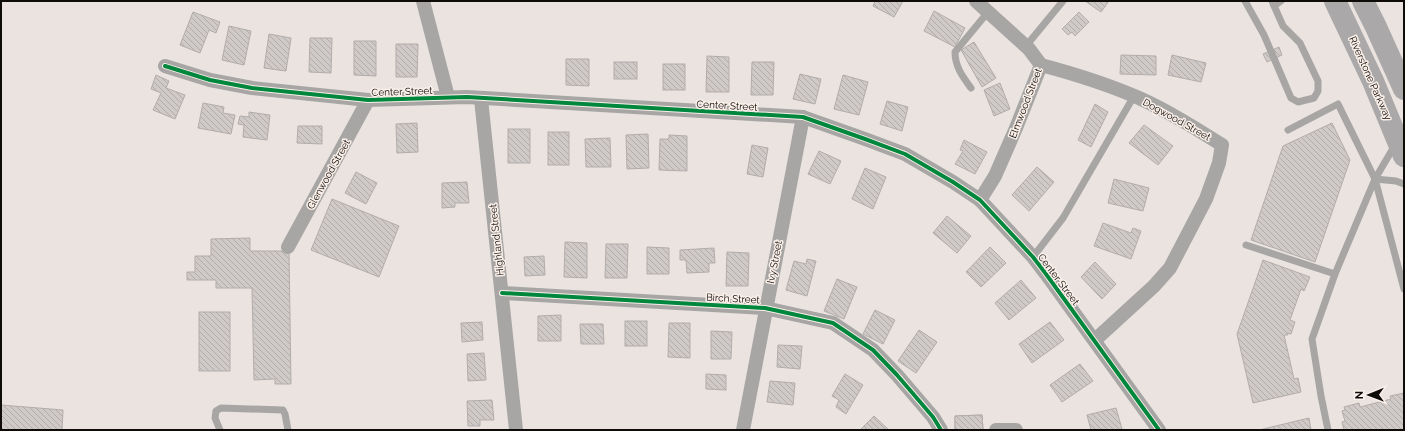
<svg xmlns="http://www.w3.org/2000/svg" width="1405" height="431" font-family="Raleway,sans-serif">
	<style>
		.building { fill: url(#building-back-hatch); stroke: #b2adab }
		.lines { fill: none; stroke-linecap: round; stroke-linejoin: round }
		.service { stroke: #a7a6a5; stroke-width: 7 }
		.minor { stroke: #a7a6a5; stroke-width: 14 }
		.primary { stroke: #aaa8a8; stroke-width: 22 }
		.cycleway-casing { stroke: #fbf0e9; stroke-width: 6 }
		.cycleway { stroke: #00873e; stroke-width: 4 }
		.labels { text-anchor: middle; stroke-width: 3; stroke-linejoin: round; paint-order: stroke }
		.street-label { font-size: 10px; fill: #0f0b09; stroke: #fbf0e9 }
	</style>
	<defs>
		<pattern id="building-back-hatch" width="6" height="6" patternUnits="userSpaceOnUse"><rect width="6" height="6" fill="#cfc9c7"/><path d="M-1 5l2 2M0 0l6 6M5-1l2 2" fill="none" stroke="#b1abaa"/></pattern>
	</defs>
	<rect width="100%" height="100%" fill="#eae3e0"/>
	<g class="building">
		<path d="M875,1H903L894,17L873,6Z"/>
		<path d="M1085,1H1109L1101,12Z"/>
		<path d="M934,11L965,28L955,47L924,31Z"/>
		<path d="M193,12L220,22L216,33L209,30L200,53L180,45Z"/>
		<path d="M1079,12L1089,22L1075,36L1072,32L1068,35L1062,29Z"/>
		<path d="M229,26L251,31L244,65L222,60Z"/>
		<path d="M269,34L291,38L286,71L264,68Z"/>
		<path d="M310,38H332L331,73L309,72Z"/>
		<path d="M354,41H376V76L354,75Z"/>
		<path d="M974,42L996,78L982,87L961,50Z"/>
		<path d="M396,44H418L417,77H396Z"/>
		<path d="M1279,47L1282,55L1267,62L1263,54Z"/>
		<path d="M1121,55L1156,56V75L1120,74Z"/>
		<path d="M1172,55L1206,63L1201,82L1168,75Z"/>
		<path d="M707,56L729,57V92H706Z"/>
		<path d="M566,59H589V86L566,85Z"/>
		<rect x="614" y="62" width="23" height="17"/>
		<path d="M752,62H774L773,95H751Z"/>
		<rect x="663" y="64" width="22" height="26"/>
		<path d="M800,74L821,79L815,104L793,99Z"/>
		<path d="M156,75L169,81L166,88L185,95L175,119L153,110L161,93L151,89Z"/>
		<path d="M843,75L868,82L859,115L834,109Z"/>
		<path d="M1000,83L1010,109L994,116L984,90Z"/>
		<path d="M887,101L908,107L902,131L880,124Z"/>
		<path d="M203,103L224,107L223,113L235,115L231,134L198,128Z"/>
		<path d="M1095,104L1108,112L1091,147L1078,140Z"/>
		<path d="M249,112L270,115L267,140L243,137L244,125L238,124L240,116L249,117Z"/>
		<path d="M417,123L418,152L397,153L396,124Z"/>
		<path d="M1332,123L1350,160L1315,262L1251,240L1283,146Z"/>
		<path d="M1144,125L1173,146L1158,165L1129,143Z"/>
		<path d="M298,126H322V144L297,143Z"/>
		<rect x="508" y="129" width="22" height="34"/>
		<rect x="548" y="132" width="21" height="33"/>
		<path d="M648,134L649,168L627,169L626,135Z"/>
		<path d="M669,135L687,136V171L659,170L660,139H669Z"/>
		<path d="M610,138L611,167H586L585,139Z"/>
		<path d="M964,140L987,152L975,174L955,164L963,151L960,150Z"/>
		<path d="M752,145L768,148L763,177L747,174Z"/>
		<path d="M819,151L841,161L830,184L808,174Z"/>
		<path d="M1037,167L1054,182L1029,211L1012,195Z"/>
		<path d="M865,168L886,177L873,209L852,199Z"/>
		<path d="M356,172L377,183L366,204L345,193Z"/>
		<path d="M1114,179L1149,188L1143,211L1108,203Z"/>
		<path d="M467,182L469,203H455V207L442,208V183Z"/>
		<path d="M332,199L399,226L379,277L311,250Z"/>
		<path d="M947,216L971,236L957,253L933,233Z"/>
		<path d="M1103,223L1131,233L1133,228L1141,231L1131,259L1094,246Z"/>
		<path d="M250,238V251H289L291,384H275V379L254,380L252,288H216V280H187V272H195V256H211V239Z"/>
		<path d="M565,242L587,243V278L564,277Z"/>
		<path d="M606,244H628L627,278H605Z"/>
		<path d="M647,247L669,248V274H647Z"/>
		<path d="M990,247L1006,263L981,287L966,272Z"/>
		<path d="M714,248L715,263H709V272L687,273L686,260H680V250Z"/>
		<path d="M727,252L749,253L748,286H726Z"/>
		<path d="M544,256L545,275L525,276L524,257Z"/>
		<path d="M807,259L816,261L807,296L786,290L794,261L806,264Z"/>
		<path d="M1263,260L1310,277L1304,291L1301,289L1290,320L1295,322L1291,334L1287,333L1288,335H1284L1294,379L1298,378L1301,392L1253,403L1237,334Z"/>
		<path d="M1095,262L1116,284L1102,299L1081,277Z"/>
		<path d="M837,279L857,287L844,319L824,311Z"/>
		<path d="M1021,280L1036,298L1009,320L995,303Z"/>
		<path d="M875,310L895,320L883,344L863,334Z"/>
		<rect x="199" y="312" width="31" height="59"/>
		<path d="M561,315V341H538V316Z"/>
		<rect x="625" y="321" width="22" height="25"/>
		<path d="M482,322L483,340L462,342L461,323Z"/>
		<path d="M1050,322L1064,340L1032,363L1019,344Z"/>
		<path d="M669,323H690V358L668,357Z"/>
		<path d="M580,324H603L604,344H581Z"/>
		<path d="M919,330L937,342L916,373L898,361Z"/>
		<path d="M711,331L732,332L731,359H711Z"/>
		<path d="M778,345L802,346L800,369L777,367Z"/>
		<path d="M484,353L486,380L468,381L467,354Z"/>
		<path d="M1080,364L1093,381L1062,402L1050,385Z"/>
		<path d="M706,374L726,375V390L706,389Z"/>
		<path d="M845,374L863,385L846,414L836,407L839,400L832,396Z"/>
		<path d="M770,381L795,383L793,405L767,402Z"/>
		<path d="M1404,393V430H1344L1342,422L1345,421L1342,411L1345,410L1344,407L1359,403L1360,407L1391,399L1390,396Z"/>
		<path d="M492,400L494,420H480V426H468L467,401Z"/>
		<path d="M1,405L63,410L62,430H1Z"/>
		<path d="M1116,408L1122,429L1116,430H1091L1087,415Z"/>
		<path d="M982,415L983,430H955V416Z"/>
		<path d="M982,415L983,430H955V416Z"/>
		<path d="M874,416L889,430H860Z"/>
		<path d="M1309,418L1311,430H1259Z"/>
	</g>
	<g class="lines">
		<g class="service">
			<path d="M1245,1L1264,35L1291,98L1298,102L1314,98L1318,91V81L1300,43L1283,26L1272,1"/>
			<path d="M1274,6L1281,1"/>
			<path d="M1026,46L1063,1"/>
			<path d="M971,88C963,77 955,67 955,52L988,12"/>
			<path d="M1288,130L1338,104L1375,179L1404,289"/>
			<path d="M1375,179L1396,181L1404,184"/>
			<path d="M1246,245L1335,274"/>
			<path d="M1033,257L1063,218L1134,96"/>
			<path d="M220,430L215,418L216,411L221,408L283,410L285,414L288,430"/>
			<path d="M1328,430L1321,396L1312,339L1335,274L1375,179L1395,145"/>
		</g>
		<g class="minor">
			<path d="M423,1L448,97"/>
			<path d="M976,1L1029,49L1041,65L1016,128L995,176L980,200"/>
			<path d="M1041,65C1075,74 1107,84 1139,98C1168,111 1195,128 1222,145L1219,163L1206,199L1170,268L1154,286L1095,340"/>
			<path d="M165,66L210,80L252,88L368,100L467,97L803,117L865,139L905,154L953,182L980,200L1033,257L1046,274L1159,430"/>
			<path d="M481,99L516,430"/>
			<path d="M288,247L368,100"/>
			<path d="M502,293L765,308L833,323L873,350L897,375L933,417L941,430"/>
			<path d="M743,430L803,117"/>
			<path d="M996,430H1016"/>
		</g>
		<g class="primary">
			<path d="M1335,1L1373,81L1404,156"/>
			<path d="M1363,1L1376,27L1404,89"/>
		</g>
		<defs>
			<g id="cycleway">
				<path d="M165,66L210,80L252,88L368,100L467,97L803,117L865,139L905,154L953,182L980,200L1033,257L1046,274L1159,430"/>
				<path d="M502,293L765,308L833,323L873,350L897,375L933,417L941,430"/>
			</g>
		</defs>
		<use href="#cycleway" class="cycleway-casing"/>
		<use href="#cycleway" class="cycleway"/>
	</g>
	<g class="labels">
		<g class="street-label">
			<text transform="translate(1371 78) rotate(66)" y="4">Riverstone Parkway</text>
			<text transform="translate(402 91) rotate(-2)" y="4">Center Street</text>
			<text transform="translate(1025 103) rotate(-69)" y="4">Elmwood Street</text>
			<text transform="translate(727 105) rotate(3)" y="4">Center Street</text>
			<text transform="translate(1177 119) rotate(29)" y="4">Dogwood Street</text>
			<text transform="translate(328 174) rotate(-61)" y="4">Glenwood Street</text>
			<text transform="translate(496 240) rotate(-96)" y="4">Highland Street</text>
			<text transform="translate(774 262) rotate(-79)" y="4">Ivy Street</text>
			<text transform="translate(1059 279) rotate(53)" y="4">Center Street</text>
			<text transform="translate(733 298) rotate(3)" y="4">Birch Street</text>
		</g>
	</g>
	<rect width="1405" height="431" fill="none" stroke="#0f0b09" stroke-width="4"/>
	<g transform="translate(1369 395) rotate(269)" stroke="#fbf0e9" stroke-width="3" paint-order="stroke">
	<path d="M0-3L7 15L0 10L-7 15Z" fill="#0f0b09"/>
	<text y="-6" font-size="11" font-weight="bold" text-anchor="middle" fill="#0f0b09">N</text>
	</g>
</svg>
